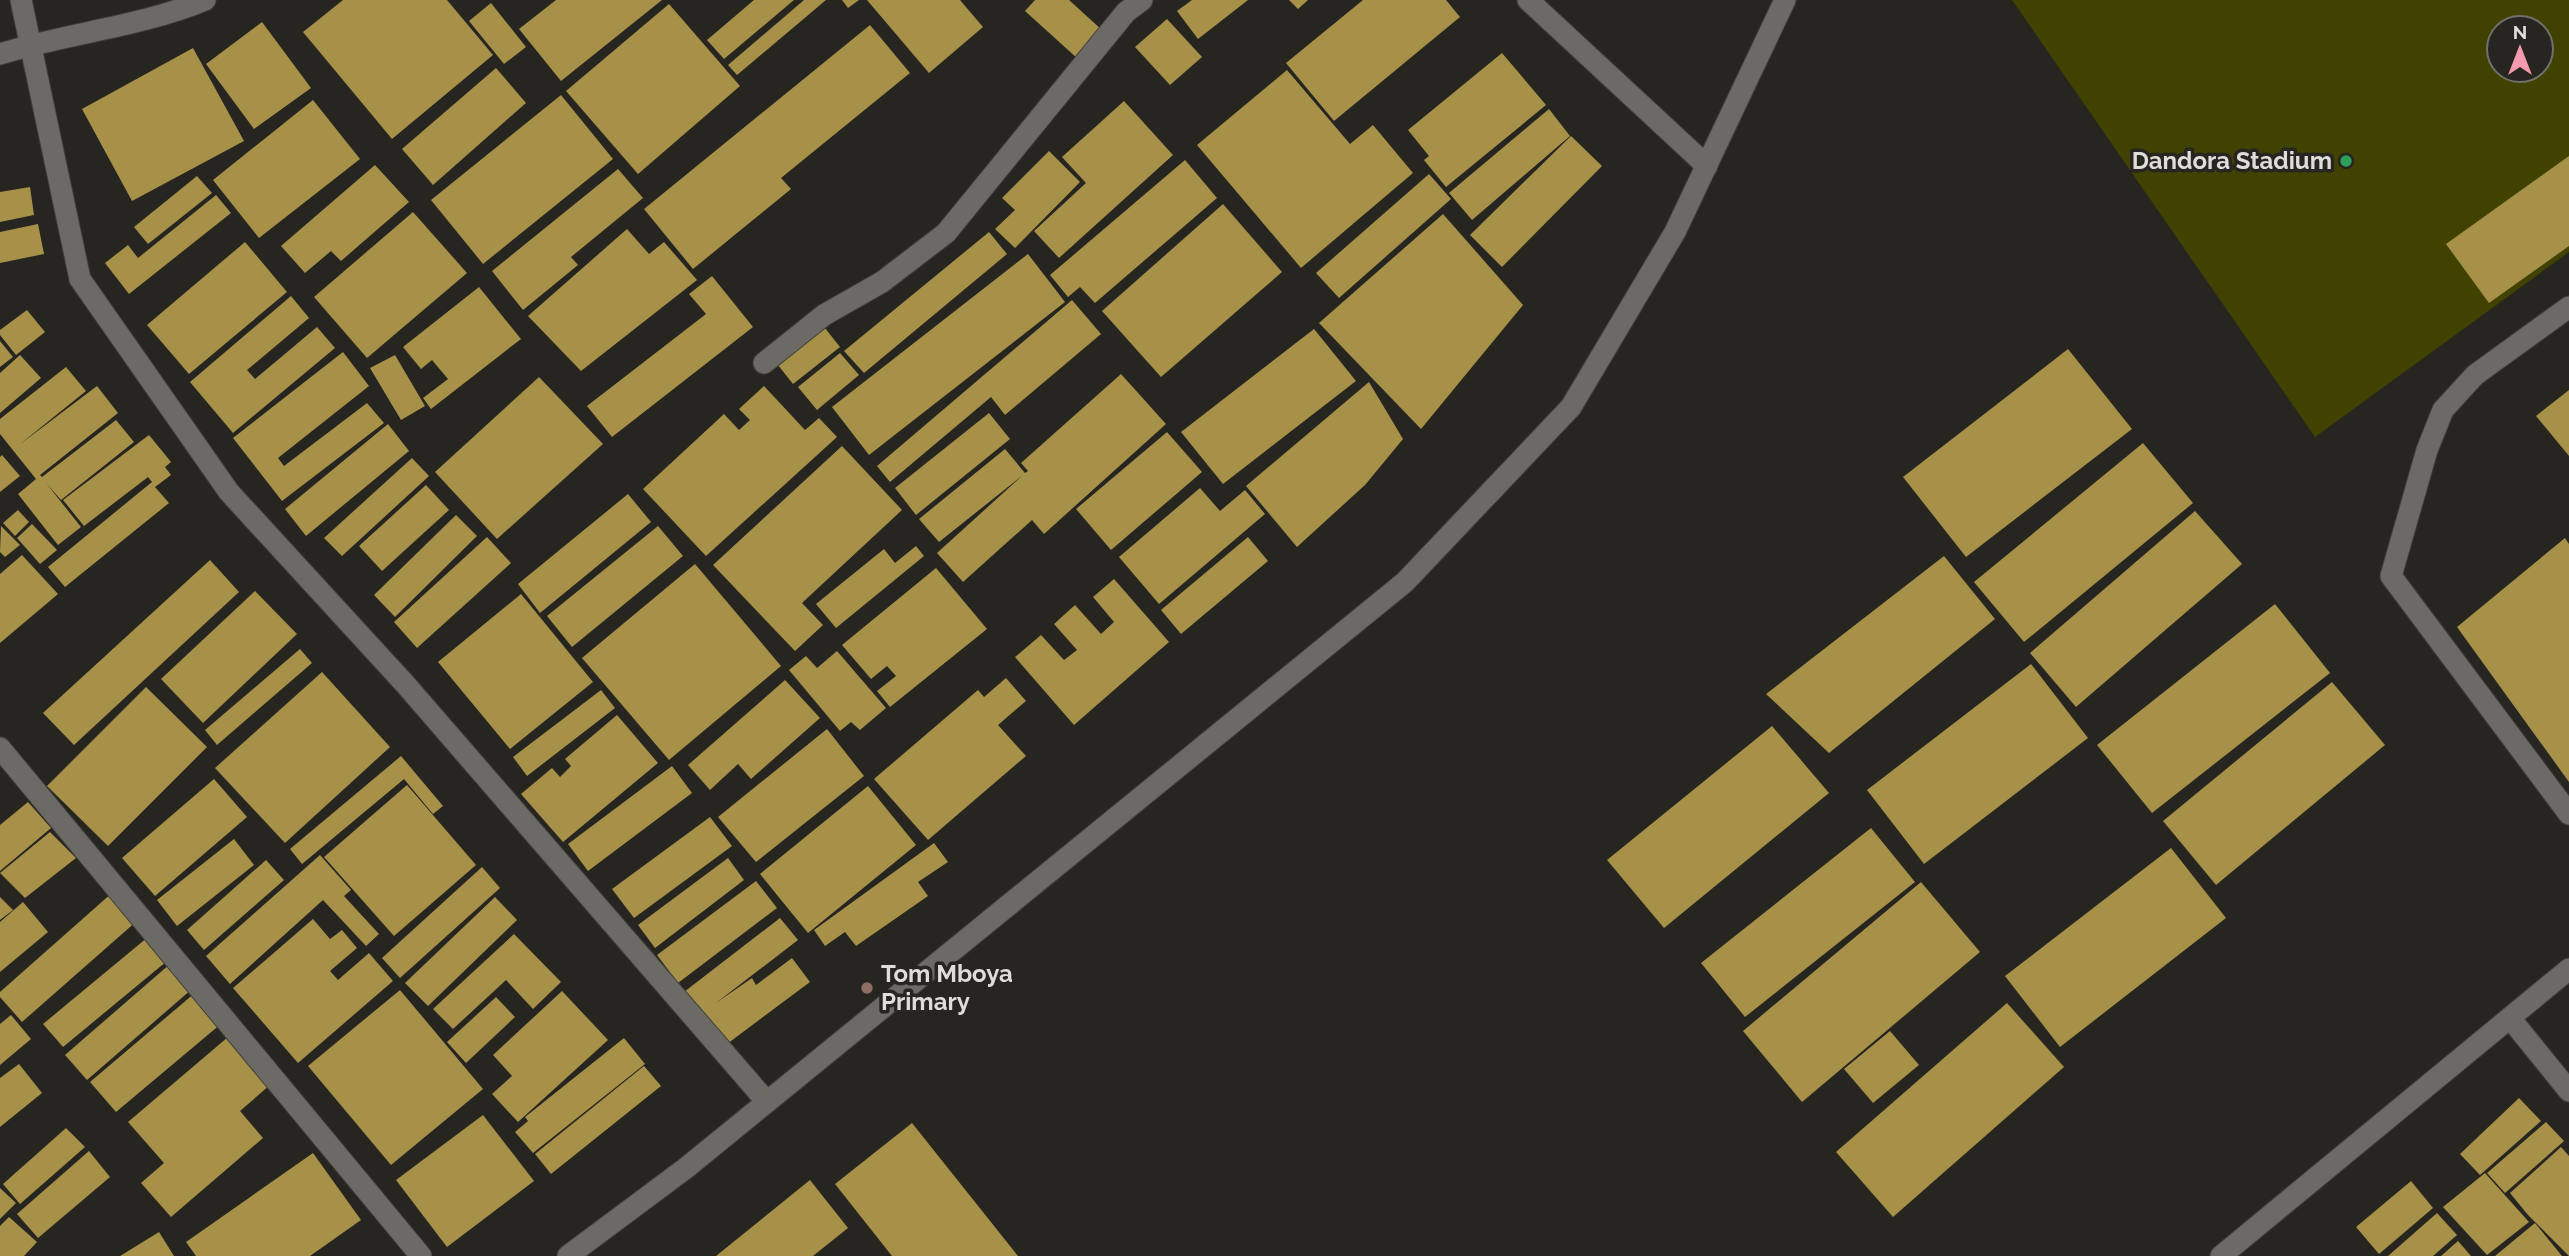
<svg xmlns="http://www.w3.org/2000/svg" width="2569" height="1256" font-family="Raleway,sans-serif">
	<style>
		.green { fill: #424200; fill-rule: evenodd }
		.building { fill: #a79148 }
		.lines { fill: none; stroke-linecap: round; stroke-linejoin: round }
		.street-casing { stroke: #41403c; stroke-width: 23 }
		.street { stroke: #6c6a64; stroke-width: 21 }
		.leisure-dot { fill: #2e9e5b; stroke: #272520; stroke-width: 2.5 }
		.education-dot { fill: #8d6e63; stroke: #272520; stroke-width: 2.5 }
		.labels { text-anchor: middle; stroke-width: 7; stroke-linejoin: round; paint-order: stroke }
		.poi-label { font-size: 24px; font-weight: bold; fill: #deddda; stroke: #272520; text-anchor: end }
	</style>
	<rect width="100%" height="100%" fill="#272520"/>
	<path class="green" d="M2012,0H2569V252L2315,437ZM2499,28H2541V70H2499Z"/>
	<g class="building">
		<path d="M343,0H447L493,55L392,139L303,32Z"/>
		<path d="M556,0H662L561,81L519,29Z"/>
		<path d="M754,0H794L724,59L707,40Z"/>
		<path d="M804,0H826L737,75L728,65Z"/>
		<path d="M842,0H859L848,8Z"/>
		<path d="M867,0H960L983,27L929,73Z"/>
		<path d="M1035,0H1069L1102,30L1078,59L1025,11Z"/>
		<path d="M1192,0H1248L1198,39L1177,11Z"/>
		<path d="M1289,0H1308L1298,9Z"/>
		<path d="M1363,0H1446L1460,17L1334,121L1286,63Z"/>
		<path d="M491,3L526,47L504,64L469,21Z"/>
		<path d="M669,4L740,86L638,174L566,91Z"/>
		<path d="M1167,19L1202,57L1170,85L1135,47Z"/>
		<path d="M262,22L311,88L254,129L206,64Z"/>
		<path d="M870,25L910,73L781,178L791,189L693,269L644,209Z"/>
		<path d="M193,48L244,141L132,201L82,109Z"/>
		<path d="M1502,53L1546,105L1446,187L1424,160L1429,156L1408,130Z"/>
		<path d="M496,68L526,103L433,185L402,149Z"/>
		<path d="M1287,70L1350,144L1373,125L1413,173L1301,268L1197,145Z"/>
		<path d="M561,95L613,159L483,264L431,200Z"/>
		<path d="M313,100L360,159L259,238L213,180Z"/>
		<path d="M1124,101L1173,155L1059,258L1034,231L1086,183L1062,157Z"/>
		<path d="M1549,109L1570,136L1472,220L1449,193Z"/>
		<path d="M1571,136L1602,166L1502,267L1470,235Z"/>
		<path d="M1049,151L1080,182L1015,248L995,229L1015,210L1002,198Z"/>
		<path d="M2569,156V246L2489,303L2446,244Z"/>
		<path d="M1185,160L1217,198L1095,303L1080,287L1068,297L1050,275Z"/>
		<path d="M375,165L409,202L341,261L331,251L305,273L281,246Z"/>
		<path d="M618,169L643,198L571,257L578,265L523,310L492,271Z"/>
		<path d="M1429,174L1451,199L1339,298L1316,273Z"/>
		<path d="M197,176L212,193L148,244L134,227Z"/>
		<path d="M30,187L34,215L0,222V192Z"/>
		<path d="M216,195L231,213L129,294L105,263L128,245L138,258Z"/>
		<path d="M1223,204L1282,272L1161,377L1102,311Z"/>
		<path d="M413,212L467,273L367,358L314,297Z"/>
		<path d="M1443,214L1523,305L1421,429L1319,323Z"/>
		<path d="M38,224L44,254L0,263V232Z"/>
		<path d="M627,229L649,254L664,242L697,280L581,371L528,316Z"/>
		<path d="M989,232L1007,254L864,373L844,351Z"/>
		<path d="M245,242L287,292L189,374L147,325Z"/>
		<path d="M1028,254L1065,302L869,455L832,407Z"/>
		<path d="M712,276L753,327L612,437L587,406L706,314L689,294Z"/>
		<path d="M479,287L521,339L431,409L423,398L448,379L432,360L421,369L403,347Z"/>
		<path d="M291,296L309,318L247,370L255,379L317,327L335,348L233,433L190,382Z"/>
		<path d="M1072,300L1101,334L1005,415L991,397L890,482L877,466Z"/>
		<path d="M27,310L45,332L16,355L0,335V330Z"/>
		<path d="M821,323L840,347L793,384L774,360Z"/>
		<path d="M1314,329L1356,381L1223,484L1181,432Z"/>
		<path d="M0,341L13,357L0,367Z"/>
		<path d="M2068,349L2132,429L1966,557L1903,477Z"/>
		<path d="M343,352L369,386L278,458L284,466L367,403L384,423L282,501L233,438Z"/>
		<path d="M840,353L859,375L817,410L798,387Z"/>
		<path d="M20,355L41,378L0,413V373Z"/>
		<path d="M395,355L425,406L401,420L370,368Z"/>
		<path d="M66,367L86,391L19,445L97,386L118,413L40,475L42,477L116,420L134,442L61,500L46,483L81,527L58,545L18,494L36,479L0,434V419Z"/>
		<path d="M1121,374L1166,424L1044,534L1032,520L963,582L937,553L1023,475L939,542L919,519L1005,449L1025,473L1028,471L1021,463Z"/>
		<path d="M539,377L603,444L497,539L435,472Z"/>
		<path d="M1369,382L1403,439L1365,485L1297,547L1246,486Z"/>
		<path d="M764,386L805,430L819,418L837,437L706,556L643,489L724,414L739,430L750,420L739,409Z"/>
		<path d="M2569,390V456L2536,416Z"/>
		<path d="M989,413L1010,439L916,515L895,488Z"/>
		<path d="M388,424L409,451L306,536L285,509Z"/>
		<path d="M1167,432L1202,472L1111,550L1076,509Z"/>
		<path d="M149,435L171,462L165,467L171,475L155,487L169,503L65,587L48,567L152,482L148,477L84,526L63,500Z"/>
		<path d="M2143,443L2193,503L2024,642L1974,582Z"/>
		<path d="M842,446L902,510L802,603L823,625L795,651L713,565Z"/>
		<path d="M2,455L20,476L0,492V457Z"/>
		<path d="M412,458L429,476L342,556L324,538Z"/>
		<path d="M426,485L449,510L382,571L359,546Z"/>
		<path d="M1200,488L1220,511L1245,490L1265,514L1159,604L1119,557Z"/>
		<path d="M628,494L651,522L540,613L518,584Z"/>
		<path d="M18,510L29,522L15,536L3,523Z"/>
		<path d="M2195,511L2242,564L2076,707L2030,653Z"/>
		<path d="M456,515L477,536L395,617L374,595Z"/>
		<path d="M32,524L57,550L40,564L17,538Z"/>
		<path d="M1,526L20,545L5,557L0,552Z"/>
		<path d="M658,526L683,556L572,647L547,616Z"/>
		<path d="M487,537L511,563L417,648L394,622Z"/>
		<path d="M1248,537L1268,561L1181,634L1161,610Z"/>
		<path d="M2565,538L2569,544V782L2457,627Z"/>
		<path d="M916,546L924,556L836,628L816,604L884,549L895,563Z"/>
		<path d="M22,555L58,594L0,643V574Z"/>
		<path d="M1944,556L1995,619L1829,753L1766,694Z"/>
		<path d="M210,560L239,592L74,745L43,713Z"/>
		<path d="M695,564L781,666L669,760L582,658Z"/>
		<path d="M936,568L987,629L890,707L877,691L896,676L887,666L871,679L842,645Z"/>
		<path d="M1114,579L1169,642L1074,725L1015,657L1041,635L1064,660L1077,650L1054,624L1075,605L1101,634L1114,622L1093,597Z"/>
		<path d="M255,591L297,634L203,723L161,679Z"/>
		<path d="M521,594L593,682L510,749L438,662Z"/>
		<path d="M2275,604L2330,673L2152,813L2097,745Z"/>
		<path d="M300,649L312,663L217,745L205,730Z"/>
		<path d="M837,651L886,708L860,730L851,722L840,731L789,670L806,656L817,668Z"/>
		<path d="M2031,664L2088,738L1924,864L1867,790Z"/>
		<path d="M322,672L390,747L285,843L215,768Z"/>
		<path d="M1006,678L1026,701L998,725L1026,756L928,840L874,779L978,690L984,697Z"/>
		<path d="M785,680L820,718L751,779L738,764L710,790L688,765Z"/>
		<path d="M2332,682L2385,745L2216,885L2163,821Z"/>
		<path d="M146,687L207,747L108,846L47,786Z"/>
		<path d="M601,690L615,708L527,776L513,757Z"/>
		<path d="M617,715L658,763L563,842L521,794L552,768L560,777L571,766L565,759Z"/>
		<path d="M1772,726L1829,793L1664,928L1607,860Z"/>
		<path d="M827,729L864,776L756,862L718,817Z"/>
		<path d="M401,756L443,806L433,814L404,779L302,864L290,849Z"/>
		<path d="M672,766L692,793L588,871L568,844Z"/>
		<path d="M214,779L247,817L155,896L122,858Z"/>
		<path d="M407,785L476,865L394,936L324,857Z"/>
		<path d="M868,786L916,845L808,933L760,874Z"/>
		<path d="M28,802L51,828L0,871V825Z"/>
		<path d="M710,817L732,846L634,918L612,889Z"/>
		<path d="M1871,828L1915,882L1745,1017L1701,963Z"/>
		<path d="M50,832L76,858L25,898L0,873Z"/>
		<path d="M234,839L254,865L177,926L157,900Z"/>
		<path d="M934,843L948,862L918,882L928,896L856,946L845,932L825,946L814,930Z"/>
		<path d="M2171,848L2226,918L2060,1047L2005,976Z"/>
		<path d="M320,855L351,890L344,896L379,934L366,946L323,900L230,984L206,956Z"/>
		<path d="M728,858L744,880L655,948L638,925Z"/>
		<path d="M266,860L284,880L204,950L187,930Z"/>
		<path d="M482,867L500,888L400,978L382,958Z"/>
		<path d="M756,881L777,908L678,983L657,955Z"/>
		<path d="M1921,882L1980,952L1802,1102L1743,1031Z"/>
		<path d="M113,892L138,920L22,1022L0,997V992Z"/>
		<path d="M0,897L13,910L0,920Z"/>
		<path d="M495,897L517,920L428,1006L405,983Z"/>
		<path d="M23,902L48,932L0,972V922Z"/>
		<path d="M780,918L798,940L716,1003L752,978L756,985L792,958L810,982L723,1047L684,992Z"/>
		<path d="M313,919L330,939L342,930L357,948L330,971L338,980L369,953L393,981L298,1063L233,988Z"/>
		<path d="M514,934L561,982L533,1009L506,980L453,1029L433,1009Z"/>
		<path d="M148,937L167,961L63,1047L43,1024Z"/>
		<path d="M170,964L192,989L87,1080L65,1055Z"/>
		<path d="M400,990L483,1089L391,1165L308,1066Z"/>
		<path d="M562,991L608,1040L518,1122L492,1094L512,1076L493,1055Z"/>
		<path d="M196,992L222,1023L116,1112L90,1082Z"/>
		<path d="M496,997L515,1017L466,1063L447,1042Z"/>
		<path d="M2007,1003L2064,1067L1893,1217L1836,1152Z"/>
		<path d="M11,1015L31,1039L0,1065V1024Z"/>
		<path d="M1890,1031L1919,1065L1873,1103L1844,1069Z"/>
		<path d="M228,1037L270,1085L240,1111L263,1138L171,1217L141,1183L164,1163L128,1122Z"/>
		<path d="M624,1038L645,1064L533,1153L515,1132L528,1121L525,1117Z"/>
		<path d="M19,1064L42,1093L0,1127V1078Z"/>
		<path d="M644,1066L661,1086L551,1174L535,1154Z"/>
		<path d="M2519,1098L2541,1121L2480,1175L2460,1154Z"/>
		<path d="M483,1115L534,1181L447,1247L396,1180Z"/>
		<path d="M2546,1122L2564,1141L2505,1193L2487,1173Z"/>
		<path d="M912,1123L1018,1256H892L835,1184Z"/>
		<path d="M66,1128L85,1147L20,1204L3,1184Z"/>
		<path d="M2561,1147L2569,1156V1256L2528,1215L2510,1193Z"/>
		<path d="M89,1151L110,1177L38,1238L17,1214Z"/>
		<path d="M313,1153L361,1220L310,1256H196L186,1242Z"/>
		<path d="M2485,1173L2529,1222L2487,1255L2443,1207Z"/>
		<path d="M810,1180L848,1228L813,1256H716Z"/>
		<path d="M2411,1181L2433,1208L2379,1254L2356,1227Z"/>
		<path d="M0,1188L16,1203L0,1219Z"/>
		<path d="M2437,1213L2457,1235L2433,1256H2388Z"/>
		<path d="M9,1217L37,1242L24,1256H0V1226Z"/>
		<path d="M2535,1223L2562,1256H2495Z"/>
		<path d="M159,1232L174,1256H120Z"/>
		<path d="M2458,1241L2471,1256H2441Z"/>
	</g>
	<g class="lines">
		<defs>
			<g id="street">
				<path d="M21,0L80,279L229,492L406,685L767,1102"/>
				<path d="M1528,0L1707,166"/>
				<path d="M0,54C67,33 140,27 205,0"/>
				<path d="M2569,307L2475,375L2443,410L2427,450L2391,576L2569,814"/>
				<path d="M764,363L824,315L882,282L946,233L1126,12L1142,0"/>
				<path d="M0,748L421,1256"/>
				<path d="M2510,1018L2569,1091"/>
				<path d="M568,1256L686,1168L1405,582L1571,407L1675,232L1785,0"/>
				<path d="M2221,1256L2569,969"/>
			</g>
		</defs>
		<use href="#street" class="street-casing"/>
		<use href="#street" class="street"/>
	</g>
	<circle class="leisure-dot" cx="2346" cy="161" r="7"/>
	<circle class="education-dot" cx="867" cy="988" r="7"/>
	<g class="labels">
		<g class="poi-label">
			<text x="2332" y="169">Dandora Stadium</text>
			<text x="881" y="982" text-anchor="start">Tom Mboya<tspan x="881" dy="28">Primary</tspan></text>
		</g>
	</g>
	<g transform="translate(2520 49)"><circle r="33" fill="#272520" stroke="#706f6a" stroke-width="2"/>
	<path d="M0-5L12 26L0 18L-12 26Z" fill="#f29aaf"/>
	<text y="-10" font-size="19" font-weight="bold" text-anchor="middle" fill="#deddda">N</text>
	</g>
</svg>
